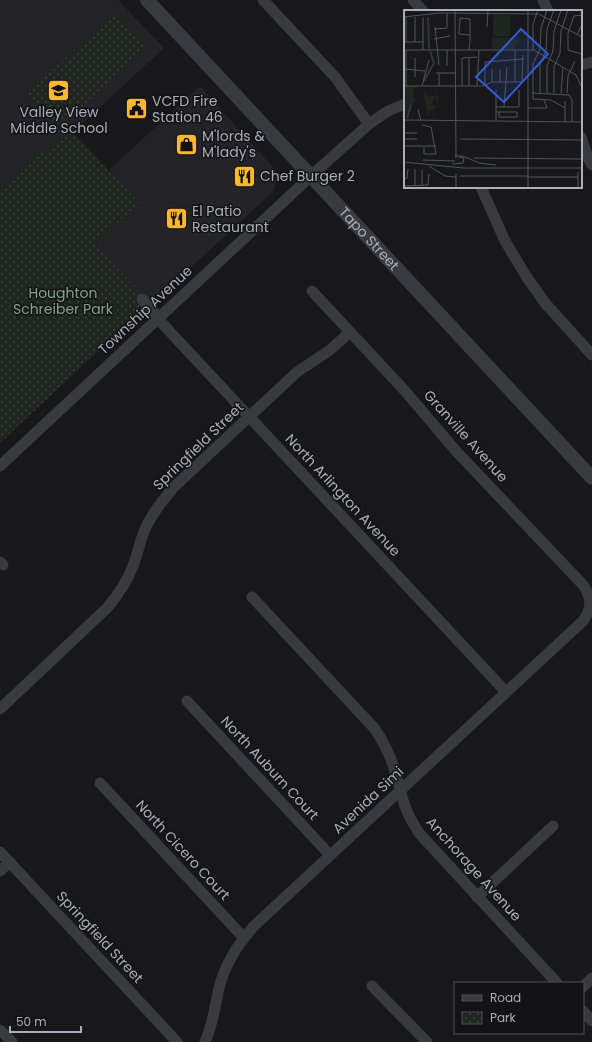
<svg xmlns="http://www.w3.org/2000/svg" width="592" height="1042" font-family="Poppins,sans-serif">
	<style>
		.built { fill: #242428 }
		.park { fill: url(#park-dots) }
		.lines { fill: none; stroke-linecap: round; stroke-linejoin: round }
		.minor { stroke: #393a40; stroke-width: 11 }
		.tertiary { stroke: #393a40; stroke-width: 14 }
		.labels { text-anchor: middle; stroke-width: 3; stroke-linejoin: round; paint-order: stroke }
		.poi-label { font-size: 14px; fill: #aaafbb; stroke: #131316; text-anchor: start }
		.street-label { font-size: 14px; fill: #aaafbb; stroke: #131316 }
		.park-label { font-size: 14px; fill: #80a783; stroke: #131316 }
		.inset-river { fill: none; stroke: #2d3740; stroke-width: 2 }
		.inset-road { fill: none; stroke: #52545b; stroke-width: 1 }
		.view { fill: #325dd4; fill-opacity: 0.15; stroke: #325dd4; stroke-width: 2 }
		.inset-edge { fill: none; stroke: #aaafbb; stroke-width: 2 }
	</style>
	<defs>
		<pattern id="park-dots" width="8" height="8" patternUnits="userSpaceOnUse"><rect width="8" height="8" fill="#1e261f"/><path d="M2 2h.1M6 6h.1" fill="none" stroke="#3c433e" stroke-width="1.8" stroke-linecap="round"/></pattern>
	</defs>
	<rect width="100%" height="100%" fill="#18181b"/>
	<g class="built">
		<path d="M0,0H118L164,48L73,132L35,158L0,189Z"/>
		<path d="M200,86L279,174L273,192L151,304L94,244L139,203L109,170Z"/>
	</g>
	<g class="park">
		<path d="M115,13L146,46L58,129L26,95Z"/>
		<path d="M73,132L139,203L94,244L151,304L116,337L110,340L0,443V189L35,158Z"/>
	</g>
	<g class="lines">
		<g class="minor">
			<path d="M263,0L335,77L369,124"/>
			<path d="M413,0L423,11"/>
			<path d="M543,0L548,11"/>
			<path d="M581,65L592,62"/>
			<path d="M581,137L588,158L592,165"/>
			<path d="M481,187L505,241L526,276L545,303L592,355"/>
			<path d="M142,299L159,318"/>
			<path d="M158,319L506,692"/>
			<path d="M0,466L311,176L369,124L388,111L405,104"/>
			<path d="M0,562L3,565"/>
			<path d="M252,597L375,729C384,743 391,756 395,772C400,785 401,798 407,811C410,819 415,826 419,833L557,983"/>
			<path d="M187,701L330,855"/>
			<path d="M0,709L107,608C118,595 127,582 133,566C138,553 140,540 146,527C153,512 163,500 174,487L297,372L330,350L350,332"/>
			<path d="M100,783L244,938"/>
			<path d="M0,852L177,1042"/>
			<path d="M0,871L10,862"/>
			<path d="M477,897L553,826"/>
			<path d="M372,986L427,1042"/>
			<path d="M583,987L592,978"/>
			<path d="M583,1011L592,1021"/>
			<path d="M0,1030L12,1042"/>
			<path d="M205,1042C213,1024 215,1006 219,988C225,964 238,944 254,926L583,621C592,608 592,600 584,586L456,451L405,391L312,291"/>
		</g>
		<path class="tertiary" id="s1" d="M147,0L592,478"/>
	</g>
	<defs>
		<symbol id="school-square" viewBox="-11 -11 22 22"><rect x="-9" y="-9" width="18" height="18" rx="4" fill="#fcb930" stroke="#131316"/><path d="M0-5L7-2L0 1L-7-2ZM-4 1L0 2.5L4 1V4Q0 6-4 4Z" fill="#111"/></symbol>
		<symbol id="civic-square" viewBox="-11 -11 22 22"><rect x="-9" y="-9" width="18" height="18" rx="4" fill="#fcb930" stroke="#131316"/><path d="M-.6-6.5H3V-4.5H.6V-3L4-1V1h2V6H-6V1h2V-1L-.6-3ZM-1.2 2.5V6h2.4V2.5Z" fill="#111"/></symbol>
		<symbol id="shop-square" viewBox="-11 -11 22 22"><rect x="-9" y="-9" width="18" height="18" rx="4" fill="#fcb930" stroke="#131316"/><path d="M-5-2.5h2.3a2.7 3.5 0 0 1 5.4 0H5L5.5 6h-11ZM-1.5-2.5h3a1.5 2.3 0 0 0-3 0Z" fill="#111"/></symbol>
		<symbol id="restaurant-square" viewBox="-11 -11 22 22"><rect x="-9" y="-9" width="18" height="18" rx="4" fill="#fcb930" stroke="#131316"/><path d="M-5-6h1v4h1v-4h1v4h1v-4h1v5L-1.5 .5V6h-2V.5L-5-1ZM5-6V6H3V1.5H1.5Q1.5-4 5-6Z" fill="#111"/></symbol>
	</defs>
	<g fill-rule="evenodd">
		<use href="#school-square" x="46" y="78" width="25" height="25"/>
		<use href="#civic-square" x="124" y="96" width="25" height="25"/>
		<use href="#shop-square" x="174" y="132" width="25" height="25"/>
		<use href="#restaurant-square" x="232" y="164" width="25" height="25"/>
		<use href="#restaurant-square" x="164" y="206" width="25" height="25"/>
	</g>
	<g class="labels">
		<g class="poi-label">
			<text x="152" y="106">VCFD Fire<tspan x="152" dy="16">Station 46</tspan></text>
			<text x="59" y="117" text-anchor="middle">Valley View<tspan x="59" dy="16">Middle School</tspan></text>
			<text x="202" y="141">M'lords &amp;<tspan x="202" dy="16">M'lady's</tspan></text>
			<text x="260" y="181">Chef Burger 2</text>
			<text x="192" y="216">El Patio<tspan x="192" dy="16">Restaurant</tspan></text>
		</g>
		<g class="street-label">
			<text dy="5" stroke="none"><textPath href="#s1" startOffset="326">Tapo Street</textPath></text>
			<text transform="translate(145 310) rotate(-43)" y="5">Township Avenue</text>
			<text transform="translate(466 436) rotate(48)" y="5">Granville Avenue</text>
			<text transform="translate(198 446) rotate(-44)" y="5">Springfield Street</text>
			<text transform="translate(343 495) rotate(47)" y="5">North Arlington Avenue</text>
			<text transform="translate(270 768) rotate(47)" y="5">North Auburn Court</text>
			<text transform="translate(368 800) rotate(-43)" y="5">Avenida Simi</text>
			<text transform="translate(183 850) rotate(47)" y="5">North Cicero Court</text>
			<text transform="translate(474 869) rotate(48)" y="5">Anchorage Avenue</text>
			<text transform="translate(100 937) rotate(47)" y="5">Springfield Street</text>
		</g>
		<g class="park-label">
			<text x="63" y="298">Houghton<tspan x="63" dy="16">Schreiber Park</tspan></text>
		</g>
	</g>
	<g transform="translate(404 10)">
		<rect width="178" height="178" fill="#18181b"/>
		<path d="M89,5H106V26H89ZM22,82L24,87L33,85L34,88L35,98L31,86L28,94L34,97L29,100L30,104V106L28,100L25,101L26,108L30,109H27L24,105L19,84Z" fill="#1e261f"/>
		<path d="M88,27L115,28V34H111V39H88ZM0,76H11L9,86L11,90L4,102H0Z" fill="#1e261f"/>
		<path class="inset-river" d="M24,7L25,39M20,71L30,53L26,41M3,108L7,95"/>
		<path class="inset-road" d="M51,0L52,148M124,0V178M143,0L137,18L136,39L129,54V89L147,90L161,98M178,5L170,6L164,23V40L178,44M0,7L35,3L135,4L178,27M11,7V32M31,17L35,55M83,17L84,0M30,19L43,18V3M173,25L178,14M30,29L46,26M0,32H19M2,32V7M0,40H130L172,65L178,78M2,40V76M19,40V7M65,40L66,32V9L56,8L55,24L66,25M129,40V14L134,0M11,48V67M43,56V40M0,59L21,61M32,63H52M88,72V59M96,72V59M111,72V40M0,76H79L88,72H118L119,45M18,76L25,50M35,76V63M58,76V48L73,47M65,76V47M73,76L75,40M81,76V52L119,49M128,83L165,85L168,90V112M136,83V54L142,41L143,19L150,0M143,83V56L149,41L150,21L157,0M150,83V57L156,43L157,21L164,0M157,83L159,57M163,83L164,66L171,51M92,97H115V80M100,97L103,57M124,98H143L140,90M14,99L17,111M92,102H113V107H95V102M0,110L178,112M92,111V80M161,112V91M18,115L27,117L32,144H20V137M0,123H13M0,129H13M56,129L178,130M0,136H32M51,146H59L75,153L92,155M70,148L178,149M19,150L51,151M0,152L59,158H178M48,154L59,153L60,148L55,147M25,156L41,166L52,167M11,159V176M18,160V176M52,164V178M56,166H124M123,167H174M0,169L3,168L4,159M0,176L24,175L25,164M174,178V162"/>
		<path class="view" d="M117,19L144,44L100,92L72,67Z"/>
		<rect width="178" height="178" class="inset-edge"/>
	</g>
	<rect x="454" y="982" width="130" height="52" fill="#131316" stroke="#4f5158"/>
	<rect x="462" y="995" width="20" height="6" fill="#393a40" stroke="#4f5158"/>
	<text x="490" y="1002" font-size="12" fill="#aaafbb">Road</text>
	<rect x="462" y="1012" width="20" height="12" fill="url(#park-dots)" stroke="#4f5158"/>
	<text x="490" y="1022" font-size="12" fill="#aaafbb">Park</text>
	<path d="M10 1026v6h71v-6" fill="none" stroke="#aaafbb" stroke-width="2"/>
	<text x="16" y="1026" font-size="12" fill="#aaafbb" stroke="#131316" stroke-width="3" paint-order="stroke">50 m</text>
</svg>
